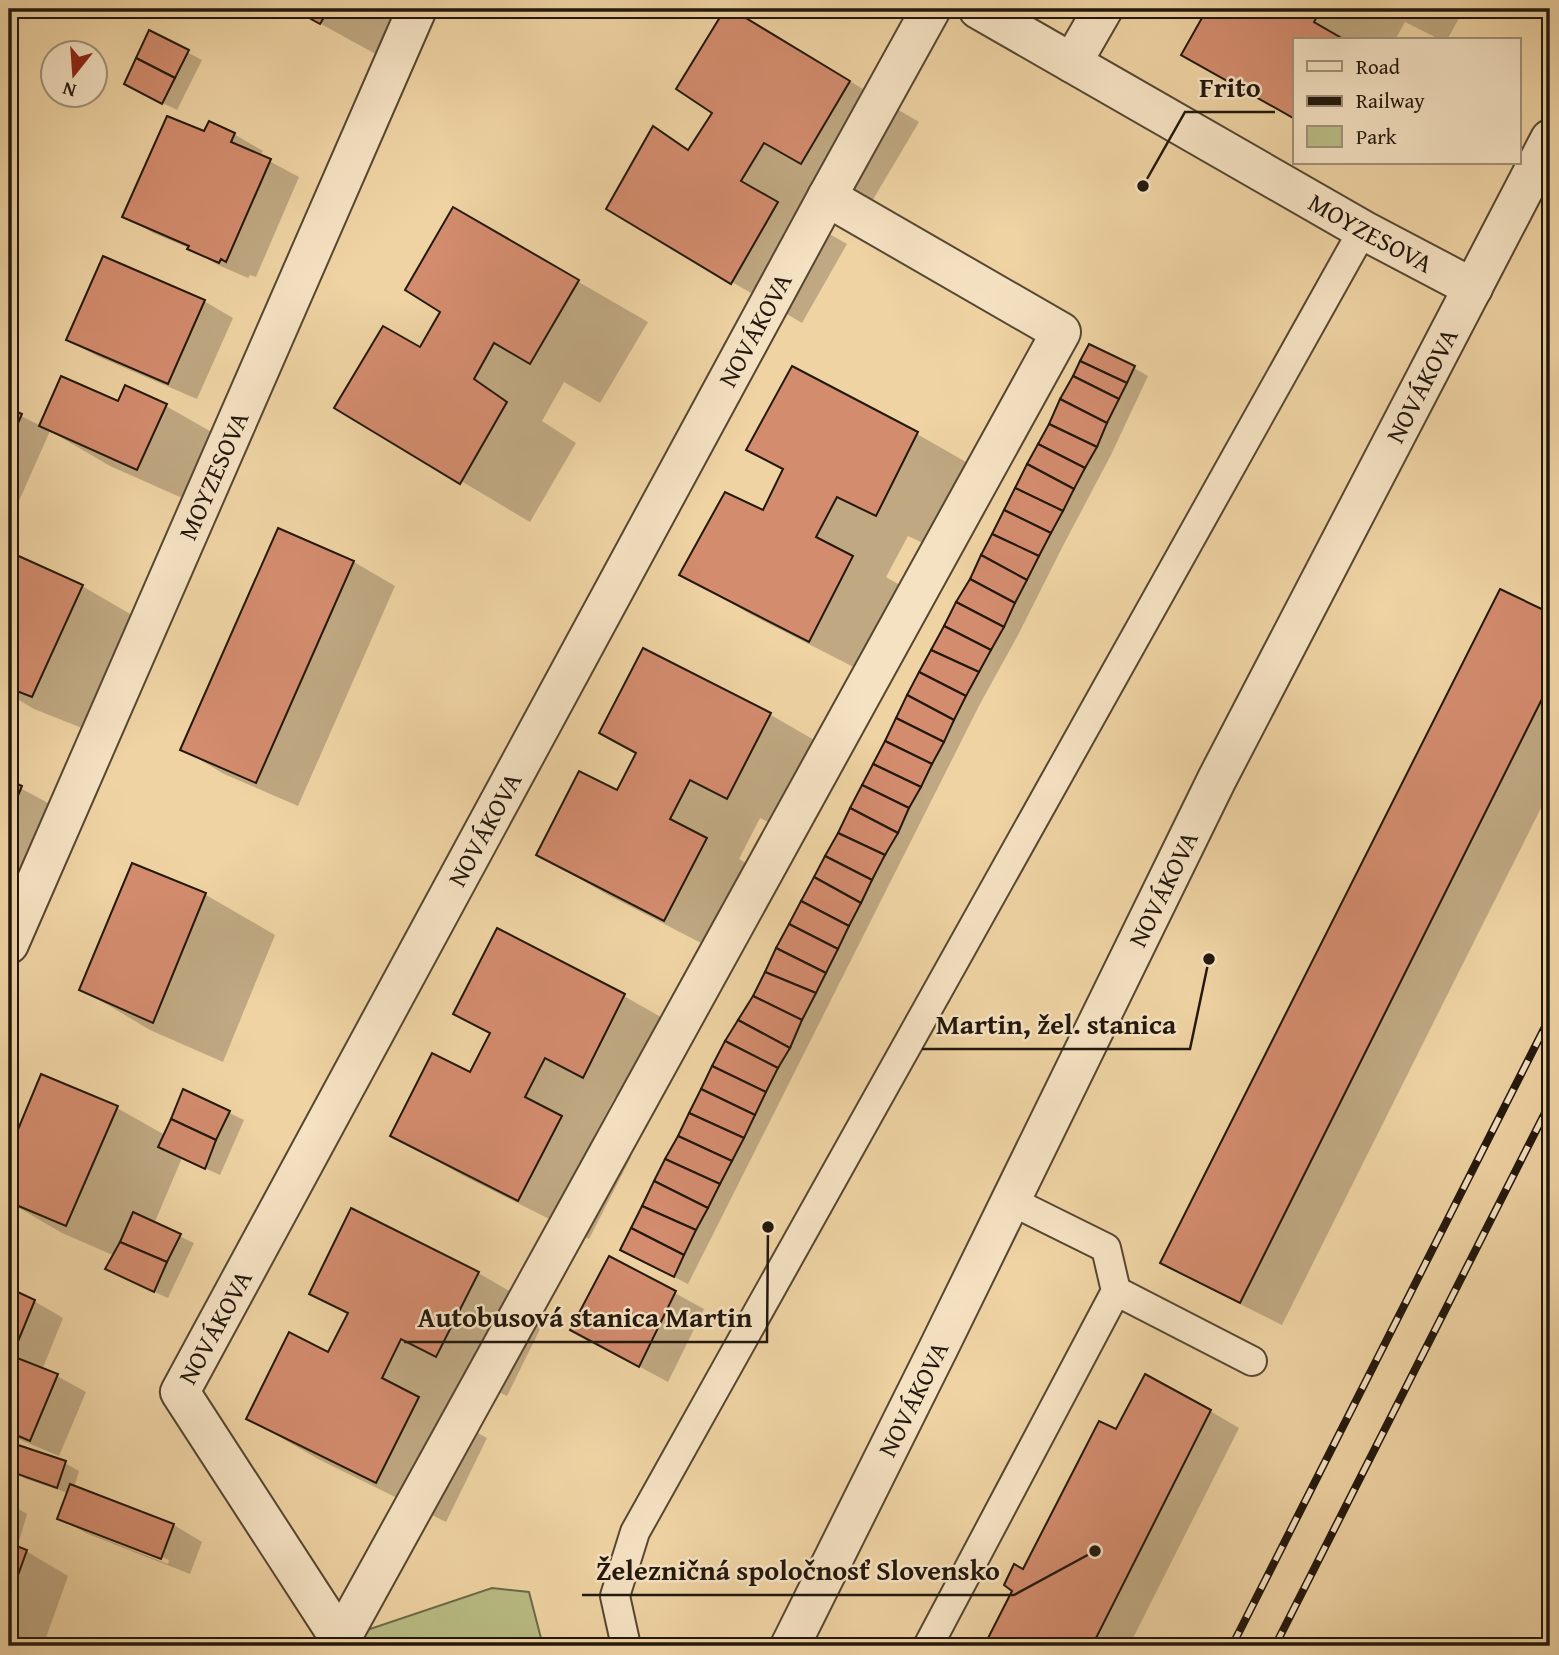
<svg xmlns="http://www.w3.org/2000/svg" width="1559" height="1655" font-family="'Gentium Book Plus',serif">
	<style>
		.green { fill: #b9bc85; stroke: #6e6a49; stroke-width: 2 }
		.shadow { fill: #0003; fill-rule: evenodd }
		.building { fill: #d38c6e; stroke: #23180d; stroke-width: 2 }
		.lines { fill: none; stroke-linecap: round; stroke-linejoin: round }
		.service-casing { stroke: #564732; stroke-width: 32 }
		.minor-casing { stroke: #564732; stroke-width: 42 }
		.service { stroke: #f5e2c3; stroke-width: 28 }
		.minor { stroke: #f5e2c3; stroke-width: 38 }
		.rail-casing { stroke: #23180d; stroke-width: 8 }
		.rail { stroke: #f5e2c3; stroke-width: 5; stroke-dasharray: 16; stroke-linecap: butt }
		.labels { text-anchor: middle; stroke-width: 5; stroke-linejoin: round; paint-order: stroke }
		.street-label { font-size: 26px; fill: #23180d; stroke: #f5e2c3 }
		.leader { fill: none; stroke: #23180d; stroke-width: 2.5 }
		.callout-dot { fill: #23180d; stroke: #f5e2c3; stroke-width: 2.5 }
		.callout-label { font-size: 28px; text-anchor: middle; font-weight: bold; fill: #23180d; stroke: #f5e2c3; stroke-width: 5; stroke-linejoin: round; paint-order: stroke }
	</style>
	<rect width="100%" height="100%" fill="#efd3a3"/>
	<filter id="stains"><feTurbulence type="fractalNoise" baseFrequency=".00286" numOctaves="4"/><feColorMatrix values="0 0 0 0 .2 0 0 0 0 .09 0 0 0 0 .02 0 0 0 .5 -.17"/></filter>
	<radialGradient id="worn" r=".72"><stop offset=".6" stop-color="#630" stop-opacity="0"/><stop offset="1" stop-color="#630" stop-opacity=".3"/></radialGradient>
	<path class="green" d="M492,1588L529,1592L543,1646H337L340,1639Z"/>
	<g class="shadow">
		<path d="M294,9H420L390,62Z"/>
		<path d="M727,9L919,122L871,203L810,223L847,244L802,323L608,209L654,129L690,150L714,112L679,89Z"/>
		<path d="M1209,9H1464L1447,40H1441L1405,22L1395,40H1295L1184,54Z"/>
		<path d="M150,33L202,60L177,110L140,92Z"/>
		<path d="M205,133L234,134L263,151L260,156L299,177L256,277L250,275L248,278L218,265L189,248L153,233L125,216Z"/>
		<path d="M454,210L648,322L600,403L564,382L542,421L576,443L530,522L337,407L421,350L443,312Z"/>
		<path d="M204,301L233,318L197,399L97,356L68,340Z"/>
		<path d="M793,368L917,434L987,474L946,554L908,536L886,577L922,598L879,680L750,614L681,574L763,512L784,470L748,449Z"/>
		<path d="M1134,368L1148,376L1111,455L1065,542L1018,635L980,704L688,1284L636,1258L754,997Z"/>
		<path d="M126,388L166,406L236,446L207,509L110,466L50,431L11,519L9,518V410L41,426L119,404Z"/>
		<path d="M13,556L82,586L151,626L102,736L34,709L9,694V566Z"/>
		<path d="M354,562L395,586L298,806L224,774L182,749Z"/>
		<path d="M1501,591L1550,615V790L1282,1325L1204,1286L1162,1262Z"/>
		<path d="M643,650L771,715L840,755L798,838L760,818L739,859L775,880L734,960L608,895L538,855L618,793L638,753Z"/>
		<path d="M9,782L50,804L9,897Z"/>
		<path d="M133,865L206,895L275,935L223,1062L150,1030L81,989Z"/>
		<path d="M497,930L624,996L694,1036L653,1116L615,1097L594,1136L631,1157L589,1239L462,1175L392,1135L471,1075L492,1034L456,1013Z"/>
		<path d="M42,1076L117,1108L165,1135L184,1091L244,1120L220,1175L182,1158L154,1224L194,1243L168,1298L122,1277L115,1256L62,1233L9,1202V1155Z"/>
		<path d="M478,1273L548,1313L507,1396L471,1378L451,1418L487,1438L446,1522L318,1459L249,1419L329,1354L349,1315L312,1293Z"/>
		<path d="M9,1290L34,1301L63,1318L42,1370L57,1376L86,1392L59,1456L9,1435Z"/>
		<path d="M675,1293L704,1309L668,1382L601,1346Z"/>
		<path d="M1210,1411L1239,1428L1129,1646H986L1024,1571L1117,1431Z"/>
		<path d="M65,1463L79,1471L74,1487L174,1525L202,1542L190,1574L88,1534L59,1518L68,1493L26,1479L11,1470ZM87,1529L169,1560L168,1564L87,1532Z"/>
		<path d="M9,1503L27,1514L17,1548L26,1551L68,1576L43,1646H9Z"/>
	</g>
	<g class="building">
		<path d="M293,9H329L320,24Z"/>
		<path d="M725,9H731L850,81L801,164L764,143L741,181L778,202L731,284L606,209L653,126L688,150L712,113L676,89Z"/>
		<path d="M1207,9H1321L1314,22L1345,40H1295V119L1181,55Z"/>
		<path d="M149,30L189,50L175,78L136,58Z"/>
		<path d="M136,58L175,78L162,104L124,84Z"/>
		<path d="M167,116L204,131L209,121L235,133L231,142L271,159L226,262L221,259L219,263L187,249L189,246L122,217Z"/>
		<path d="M453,207L579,280L530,364L494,343L474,379L507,402L460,484L334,408L383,326L420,347L440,312L405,290Z"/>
		<path d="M103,256L205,300L168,384L66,340Z"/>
		<path d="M1089,344L1135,366L1127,383L1080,361Z"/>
		<path d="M1080,361L1127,383L1119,399L1073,376Z"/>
		<path d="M792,366L918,432L876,516L837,497L816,537L853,556L809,642L679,575L725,492L763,510L783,469L746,450Z"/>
		<path d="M61,376L118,401L125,385L167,404L137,470L39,426Z"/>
		<path d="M1073,376L1119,399L1107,423L1060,399Z"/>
		<path d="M1060,399L1107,423L1097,447L1049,424Z"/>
		<path d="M9,408L22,414L9,443Z"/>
		<path d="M1049,424L1097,447L1085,468L1038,444Z"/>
		<path d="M1038,444L1085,468L1074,489L1027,464Z"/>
		<path d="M1027,464L1074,489L1063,511L1015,488Z"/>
		<path d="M1015,488L1063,511L1051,533L1004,510Z"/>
		<path d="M1004,510L1051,533L1039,556L992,534Z"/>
		<path d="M278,528L354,561L256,783L180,750Z"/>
		<path d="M992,534L1039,556L1027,580L981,555Z"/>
		<path d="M12,553L83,585L32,697L9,688V562Z"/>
		<path d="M981,555L1027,580L1015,603L970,579Z"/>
		<path d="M970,579L1015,603L1004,627L956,602Z"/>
		<path d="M1500,589L1550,613V683L1240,1303L1160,1263Z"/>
		<path d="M956,602L1004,627L991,650L944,626Z"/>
		<path d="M944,626L991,650L979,672L931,650Z"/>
		<path d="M643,648L771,713L727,799L690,780L670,819L707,838L664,921L536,855L579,771L617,790L636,753L599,733Z"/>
		<path d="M931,650L979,672L966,696L919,672Z"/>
		<path d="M919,672L966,696L954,720L907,695Z"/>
		<path d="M907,695L954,720L944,742L896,718Z"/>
		<path d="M896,718L944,742L932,764L885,741Z"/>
		<path d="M885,741L932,764L921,787L873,764Z"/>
		<path d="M873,764L921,787L909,808L862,785Z"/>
		<path d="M9,780L22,786L9,817Z"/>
		<path d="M862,785L909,808L898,833L850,808Z"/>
		<path d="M850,808L898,833L885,855L838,833Z"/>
		<path d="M838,833L885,855L872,880L825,856Z"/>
		<path d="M825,856L872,880L861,903L814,877Z"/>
		<path d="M132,863L206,893L153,1023L79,990Z"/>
		<path d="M814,877L861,903L849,926L801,901Z"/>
		<path d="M801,901L849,926L838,949L789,924Z"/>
		<path d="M789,924L838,949L826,973L776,948Z"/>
		<path d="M497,928L625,994L583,1078L545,1058L525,1097L562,1116L518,1201L390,1136L432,1053L470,1072L490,1033L453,1014Z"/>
		<path d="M776,948L826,973L816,993L765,972Z"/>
		<path d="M765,972L816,993L802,1020L753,996Z"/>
		<path d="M753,996L802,1020L790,1048L738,1020Z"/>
		<path d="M738,1020L790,1048L778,1068L725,1041Z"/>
		<path d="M725,1041L778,1068L766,1092L712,1066Z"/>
		<path d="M712,1066L766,1092L755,1115L701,1089Z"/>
		<path d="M41,1074L118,1106L66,1226L9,1202V1151Z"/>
		<path d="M183,1089L230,1111L216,1140L171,1119Z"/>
		<path d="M701,1089L755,1115L744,1138L689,1113Z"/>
		<path d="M689,1113L744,1138L732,1161L678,1136Z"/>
		<path d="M171,1119L216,1140L205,1169L158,1147Z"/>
		<path d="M678,1136L732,1161L720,1184L665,1159Z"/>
		<path d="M665,1159L720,1184L708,1208L654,1181Z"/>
		<path d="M654,1181L708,1208L696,1230L642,1206Z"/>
		<path d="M642,1206L696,1230L684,1255L631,1228Z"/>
		<path d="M351,1208L479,1272L436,1357L401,1339L382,1378L419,1397L376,1483L246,1419L289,1332L328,1352L348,1313L309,1294Z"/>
		<path d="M133,1212L181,1234L167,1262L120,1242Z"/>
		<path d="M631,1228L684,1255L674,1277L620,1250Z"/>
		<path d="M120,1242L167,1262L154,1292L105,1269Z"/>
		<path d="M609,1256L676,1291L639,1367L570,1330Z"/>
		<path d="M9,1288L35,1300L12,1356L58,1374L30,1441L9,1432Z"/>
		<path d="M1145,1374L1211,1410L1092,1646H984L1012,1591L1004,1585L1014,1564L1023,1569L1099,1421L1116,1429Z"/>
		<path d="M18,1445L66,1461L57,1488L9,1471Z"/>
		<path d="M70,1484L174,1524L161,1559L57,1519Z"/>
		<path d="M9,1543L27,1550L9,1600Z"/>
	</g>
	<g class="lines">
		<defs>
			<g id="service">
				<path d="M1116,1291L1252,1361"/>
				<path d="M626,1646L615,1596L635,1532L1363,230"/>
				<path d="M928,1646L1116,1291L1106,1248L1009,1200"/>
			</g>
			<g id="minor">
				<path id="s1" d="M978,9L1363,230L1473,288"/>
				<path d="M1072,63L1103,9"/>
				<path id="s2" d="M9,944L417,9"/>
				<path id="s3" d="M340,1639L180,1392L827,197L931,9"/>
				<path d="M337,1646L1061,332L827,197"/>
				<path id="s4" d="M790,1646L940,1345L1217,779L1550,139"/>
			</g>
		</defs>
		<use href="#service" class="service-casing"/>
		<use href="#minor" class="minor-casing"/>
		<use href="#service" class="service"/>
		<use href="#minor" class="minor"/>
		<defs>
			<g id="rail">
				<path d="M1232,1646L1550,1017"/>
				<path d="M1275,1646L1550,1103"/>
			</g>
		</defs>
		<use href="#rail" class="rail-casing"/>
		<use href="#rail" class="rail"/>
	</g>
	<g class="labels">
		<g class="street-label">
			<text dy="9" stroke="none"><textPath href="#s1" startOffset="452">MOYZESOVA</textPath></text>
			<text dy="9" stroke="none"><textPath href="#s3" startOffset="1502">NOVÁKOVA</textPath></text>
			<text dy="9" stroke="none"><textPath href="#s4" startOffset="1410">NOVÁKOVA</textPath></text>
			<text dy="9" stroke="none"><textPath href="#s2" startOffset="511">MOYZESOVA</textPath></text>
			<text dy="9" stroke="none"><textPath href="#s3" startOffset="934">NOVÁKOVA</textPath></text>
			<text dy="9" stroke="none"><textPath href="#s4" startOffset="844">NOVÁKOVA</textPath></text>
			<text dy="9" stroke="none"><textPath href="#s3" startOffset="368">NOVÁKOVA</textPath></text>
			<text dy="9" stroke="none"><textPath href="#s4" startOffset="276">NOVÁKOVA</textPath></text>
		</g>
	</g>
	<path class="leader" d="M1143 186L1185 112H1275M1209 959L1190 1049H922M768 1227L767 1342H404M1095 1551L1014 1595H582"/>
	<g class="callout-dot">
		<circle cx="1143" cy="186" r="7"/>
		<circle cx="1209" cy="959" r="7"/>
		<circle cx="768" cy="1227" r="7"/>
		<circle cx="1095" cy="1551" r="7"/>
	</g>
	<g class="callout-label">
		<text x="1230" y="97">Frito</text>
		<text x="1056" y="1034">Martin, žel. stanica</text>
		<text x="585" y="1327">Autobusová stanica Martin</text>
		<text x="798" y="1580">Železničná spoločnosť Slovensko</text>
	</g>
	<rect width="1559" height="1655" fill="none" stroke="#efd3a3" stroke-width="35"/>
	<rect x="10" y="10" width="1538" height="1634" fill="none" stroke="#23180d" stroke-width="3.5"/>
	<rect x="18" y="18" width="1524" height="1620" fill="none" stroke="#23180d" stroke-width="2"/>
	<rect x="1293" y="38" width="228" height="126" fill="#f5e2c3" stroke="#a1917a" stroke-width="2"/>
	<rect x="1307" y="61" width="35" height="10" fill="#f5e2c3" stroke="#a1917a" stroke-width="2"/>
	<text x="1356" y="74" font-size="21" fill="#23180d">Road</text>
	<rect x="1307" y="96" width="35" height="10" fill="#23180d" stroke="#a1917a" stroke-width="2"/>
	<text x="1356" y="108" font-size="21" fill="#23180d">Railway</text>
	<rect x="1307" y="126" width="35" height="21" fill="#b9bc85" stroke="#a1917a" stroke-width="2"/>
	<text x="1356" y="144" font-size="21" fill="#23180d">Park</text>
	<g transform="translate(74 74) rotate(197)"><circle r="33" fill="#f5e2c3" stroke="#a1917a" stroke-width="2"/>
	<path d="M0-5L12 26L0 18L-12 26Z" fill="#8f2418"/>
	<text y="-10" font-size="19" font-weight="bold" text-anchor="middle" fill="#23180d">N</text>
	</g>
	<rect width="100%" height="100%" filter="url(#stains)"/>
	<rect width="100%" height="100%" fill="url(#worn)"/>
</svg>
